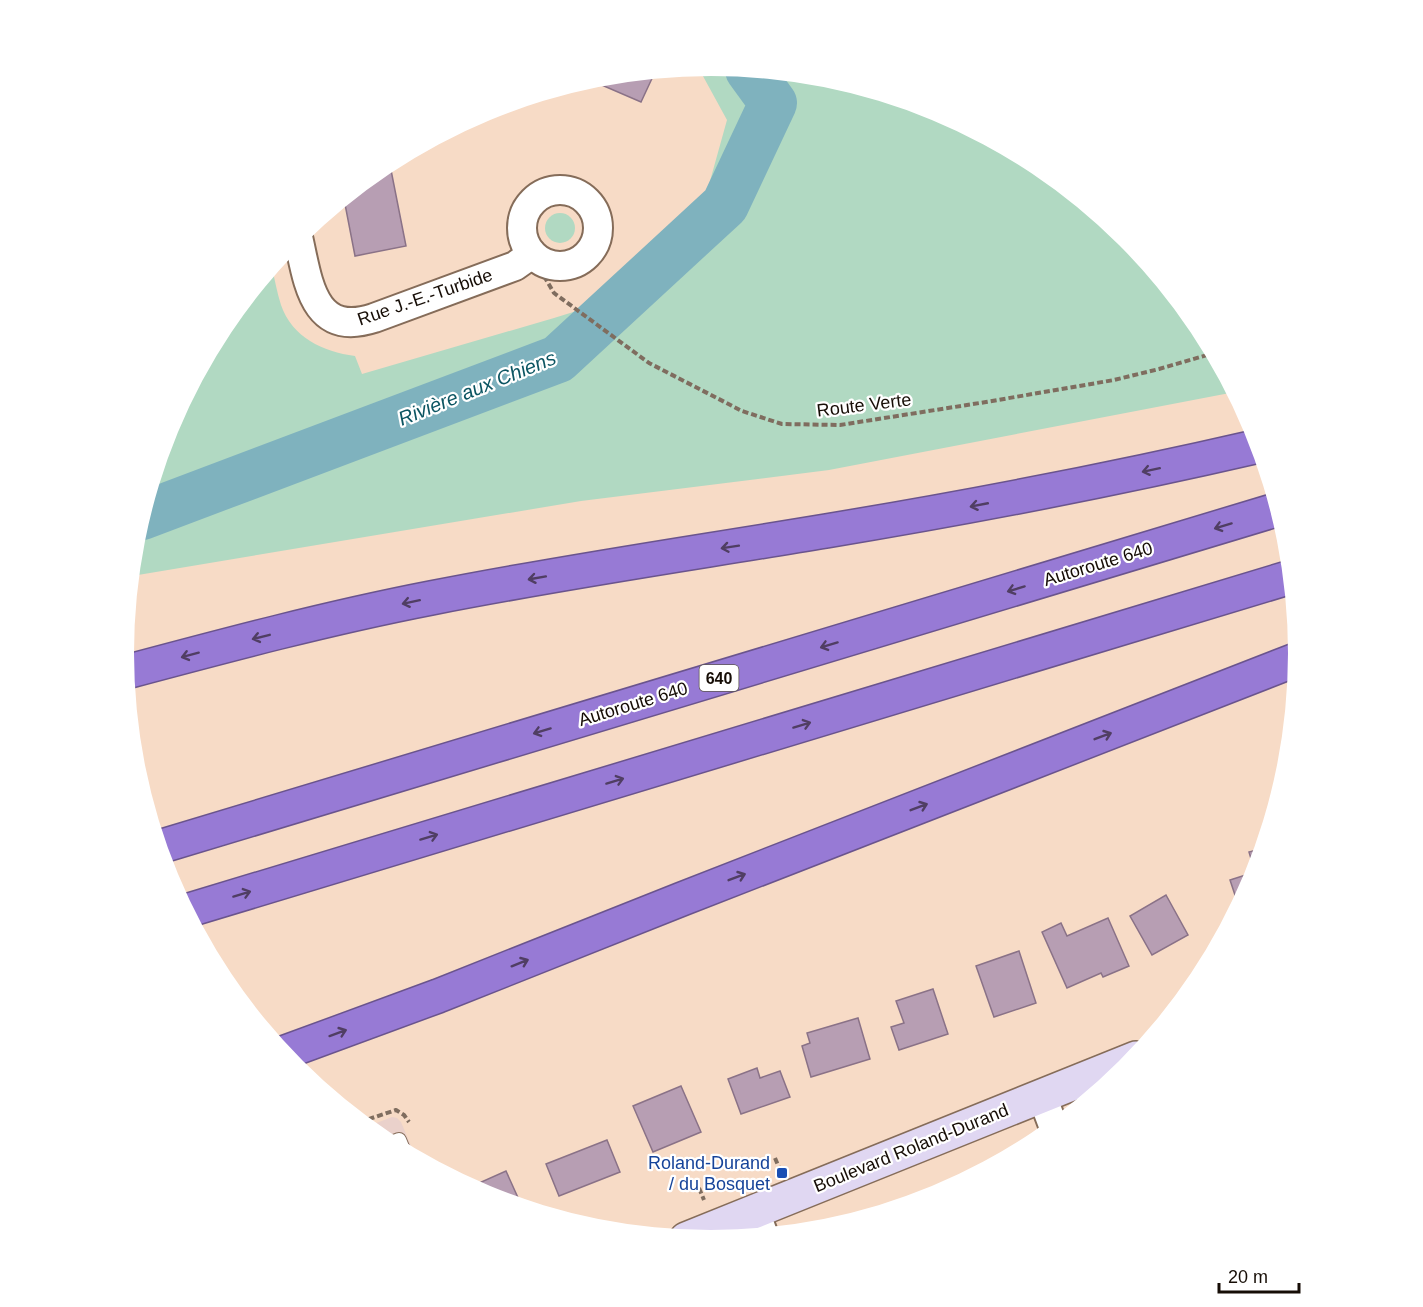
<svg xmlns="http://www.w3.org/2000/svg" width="1423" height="1307" font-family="Arial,sans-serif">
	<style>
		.commercial { fill: #ead1cb }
		.green { fill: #b1d9c2 }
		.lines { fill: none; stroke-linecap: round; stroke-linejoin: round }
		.river { stroke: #7fb2be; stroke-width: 48 }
		.building { fill: #b79eb3; stroke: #8a7287; stroke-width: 1.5 }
		.lane-casing { stroke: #856c59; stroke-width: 16 }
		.street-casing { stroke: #856c59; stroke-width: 32 }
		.secondary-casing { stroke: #856c59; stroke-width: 36 }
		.highway-casing { stroke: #6a548d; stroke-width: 36 }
		.path { stroke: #7f6d5f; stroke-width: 4; stroke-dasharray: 6 3; stroke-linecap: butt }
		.lane { stroke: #fff; stroke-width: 14 }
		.street { stroke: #fff; stroke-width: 28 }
		.secondary { stroke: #e0d7f2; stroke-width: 33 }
		.highway { stroke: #977ad5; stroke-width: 33 }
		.oneway { stroke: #503e63 }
		.transit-dot { fill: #1a4fb4; stroke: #fff; stroke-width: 2 }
		.labels { text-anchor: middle; stroke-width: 4.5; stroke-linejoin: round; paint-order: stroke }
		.shield { fill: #fff; stroke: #5c5651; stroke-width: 1.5 }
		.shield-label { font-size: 16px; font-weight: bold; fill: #160d06 }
		.street-label { font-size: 18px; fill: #160d06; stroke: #fff }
		.transit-label { font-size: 18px; fill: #164399; stroke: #fff; text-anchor: end }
		.water-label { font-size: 20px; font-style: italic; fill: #0c5562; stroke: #fff }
	</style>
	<rect width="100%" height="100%" fill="#f7dbc6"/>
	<path class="commercial" d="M392,1117L397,1118L401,1122L416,1158L385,1142L366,1127Z"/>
	<g class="green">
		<path d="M712,66L826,77L937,111L1038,165L1127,238L1200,327L1235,392L829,470L581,501L132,576L135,539L169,428L223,327L272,268C275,280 277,293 281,305C292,337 323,352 355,356L362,374L554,318L641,291L705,199L727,120L698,67Z"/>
		<circle cx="560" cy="228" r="15"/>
	</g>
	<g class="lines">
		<path class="river" d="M142,516L558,359L725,205L773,103L749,70"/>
	</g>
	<g class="building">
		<path d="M655,72L641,102L590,80L597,77Z"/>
		<path d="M391,170L406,246L355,256L344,199L375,173Z"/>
		<path d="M1264,848L1254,879L1239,907L1230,880L1255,872L1249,852Z"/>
		<path d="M1166,895L1188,935L1152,955L1130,916Z"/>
		<path d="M1108,918L1129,966L1103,977L1101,973L1067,988L1042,932L1061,923L1067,936Z"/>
		<path d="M1019,951L1036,1003L994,1017L976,966Z"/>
		<path d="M933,989L948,1034L899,1050L891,1027L904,1023L896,1001Z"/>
		<path d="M858,1018L870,1059L811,1077L802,1046L810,1043L807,1033Z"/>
		<path d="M757,1068L760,1078L780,1071L790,1097L741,1114L728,1079Z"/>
		<path d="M681,1086L701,1132L653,1152L633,1106Z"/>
		<path d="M607,1140L620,1172L559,1196L546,1164Z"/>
		<path d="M506,1171L519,1200L515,1202L517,1205L486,1196L470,1187Z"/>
	</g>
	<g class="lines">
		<defs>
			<path id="lane" d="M389,1144L399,1140L404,1152"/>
			<g id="street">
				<circle cx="560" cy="228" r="38"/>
				<path d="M298,237C308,280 312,338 374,318L515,266L532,254"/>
				<path d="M1042,1096L1054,1128"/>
				<path d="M755,1211L764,1236"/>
			</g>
			<path id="secondary" d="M686,1239L1136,1058"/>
			<g id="highway">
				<path d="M126,672C227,645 328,618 431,598C562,572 694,553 826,531C971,507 1116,479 1259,446"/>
				<path d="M159,847L1279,509"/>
				<path d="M186,911L1291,577"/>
				<path d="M283,1053L438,996L682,899L1298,659"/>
			</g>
		</defs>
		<use href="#lane" class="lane-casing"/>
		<use href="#street" class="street-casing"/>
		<use href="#secondary" class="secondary-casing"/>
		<use href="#highway" class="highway-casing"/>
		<g class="path">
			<path d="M544,276L554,293L649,363L742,411L782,424L840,425L986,402L1114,380L1159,369L1214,353"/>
			<path d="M229,319L234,316L243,303"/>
			<path d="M220,333L228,321"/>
			<path d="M360,1122L396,1110L404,1115L409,1122"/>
			<path d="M775,1158L780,1170"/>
			<path d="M699,1188L704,1200"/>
		</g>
		<use href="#lane" class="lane"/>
		<use href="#street" class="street"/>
		<use href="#secondary" class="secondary"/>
		<use href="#highway" class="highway"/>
	</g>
	<defs><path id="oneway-shaft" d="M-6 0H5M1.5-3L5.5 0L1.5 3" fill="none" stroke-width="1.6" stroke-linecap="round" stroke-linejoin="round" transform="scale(1.5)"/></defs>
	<g class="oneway">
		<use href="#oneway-shaft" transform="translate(1151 470) rotate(168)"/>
		<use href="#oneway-shaft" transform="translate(979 505) rotate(169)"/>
		<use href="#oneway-shaft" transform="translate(1223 526) rotate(163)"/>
		<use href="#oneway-shaft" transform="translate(730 547) rotate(171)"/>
		<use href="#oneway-shaft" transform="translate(537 578) rotate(170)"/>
		<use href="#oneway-shaft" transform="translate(1016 589) rotate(163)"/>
		<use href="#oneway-shaft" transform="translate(411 602) rotate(168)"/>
		<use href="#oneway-shaft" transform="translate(261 637) rotate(166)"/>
		<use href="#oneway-shaft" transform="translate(829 645) rotate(163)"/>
		<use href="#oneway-shaft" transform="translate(190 655) rotate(165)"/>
		<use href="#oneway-shaft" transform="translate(802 725) rotate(-17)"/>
		<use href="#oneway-shaft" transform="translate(542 731) rotate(163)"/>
		<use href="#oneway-shaft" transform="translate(1103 736) rotate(-21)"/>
		<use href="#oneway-shaft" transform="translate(615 781) rotate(-17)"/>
		<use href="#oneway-shaft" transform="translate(919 807) rotate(-21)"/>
		<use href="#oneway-shaft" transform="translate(429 837) rotate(-17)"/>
		<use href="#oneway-shaft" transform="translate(737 877) rotate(-21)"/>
		<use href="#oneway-shaft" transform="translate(242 894) rotate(-17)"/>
		<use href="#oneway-shaft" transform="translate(520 963) rotate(-22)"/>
		<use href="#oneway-shaft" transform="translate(338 1033) rotate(-20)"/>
	</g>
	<rect class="transit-dot" x="776" y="1167" width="12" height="12" rx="3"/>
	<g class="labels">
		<rect class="shield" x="699.5" y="665" width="39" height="26" rx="4.5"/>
		<g class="shield-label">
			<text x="719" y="684">640</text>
		</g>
		<g class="street-label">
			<text transform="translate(425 297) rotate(-19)" y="6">Rue J.-E.-Turbide</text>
			<text transform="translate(864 405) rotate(-7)" y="6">Route Verte</text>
			<text transform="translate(1098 564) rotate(-17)" y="6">Autoroute 640</text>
			<text transform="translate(633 704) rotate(-17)" y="6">Autoroute 640</text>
			<text transform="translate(911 1148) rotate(-22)" y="6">Boulevard Roland-Durand</text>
		</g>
		<g class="transit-label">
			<text x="770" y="1169">Roland-Durand<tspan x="770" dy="21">/ du Bosquet</tspan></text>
		</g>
		<g class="water-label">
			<text transform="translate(477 388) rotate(-22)" y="7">Rivière aux Chiens</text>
		</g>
	</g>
	<path d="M0 0H1423V1307H0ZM134 653a577 577 0 1 1 1154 0a577 577 0 1 1-1154 0Z" fill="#fff" fill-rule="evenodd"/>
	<path d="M1219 1283v9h80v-9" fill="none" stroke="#160d06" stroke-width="3"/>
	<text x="1228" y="1283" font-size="18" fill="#160d06" stroke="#ffffff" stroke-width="4.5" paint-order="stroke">20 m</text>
</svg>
